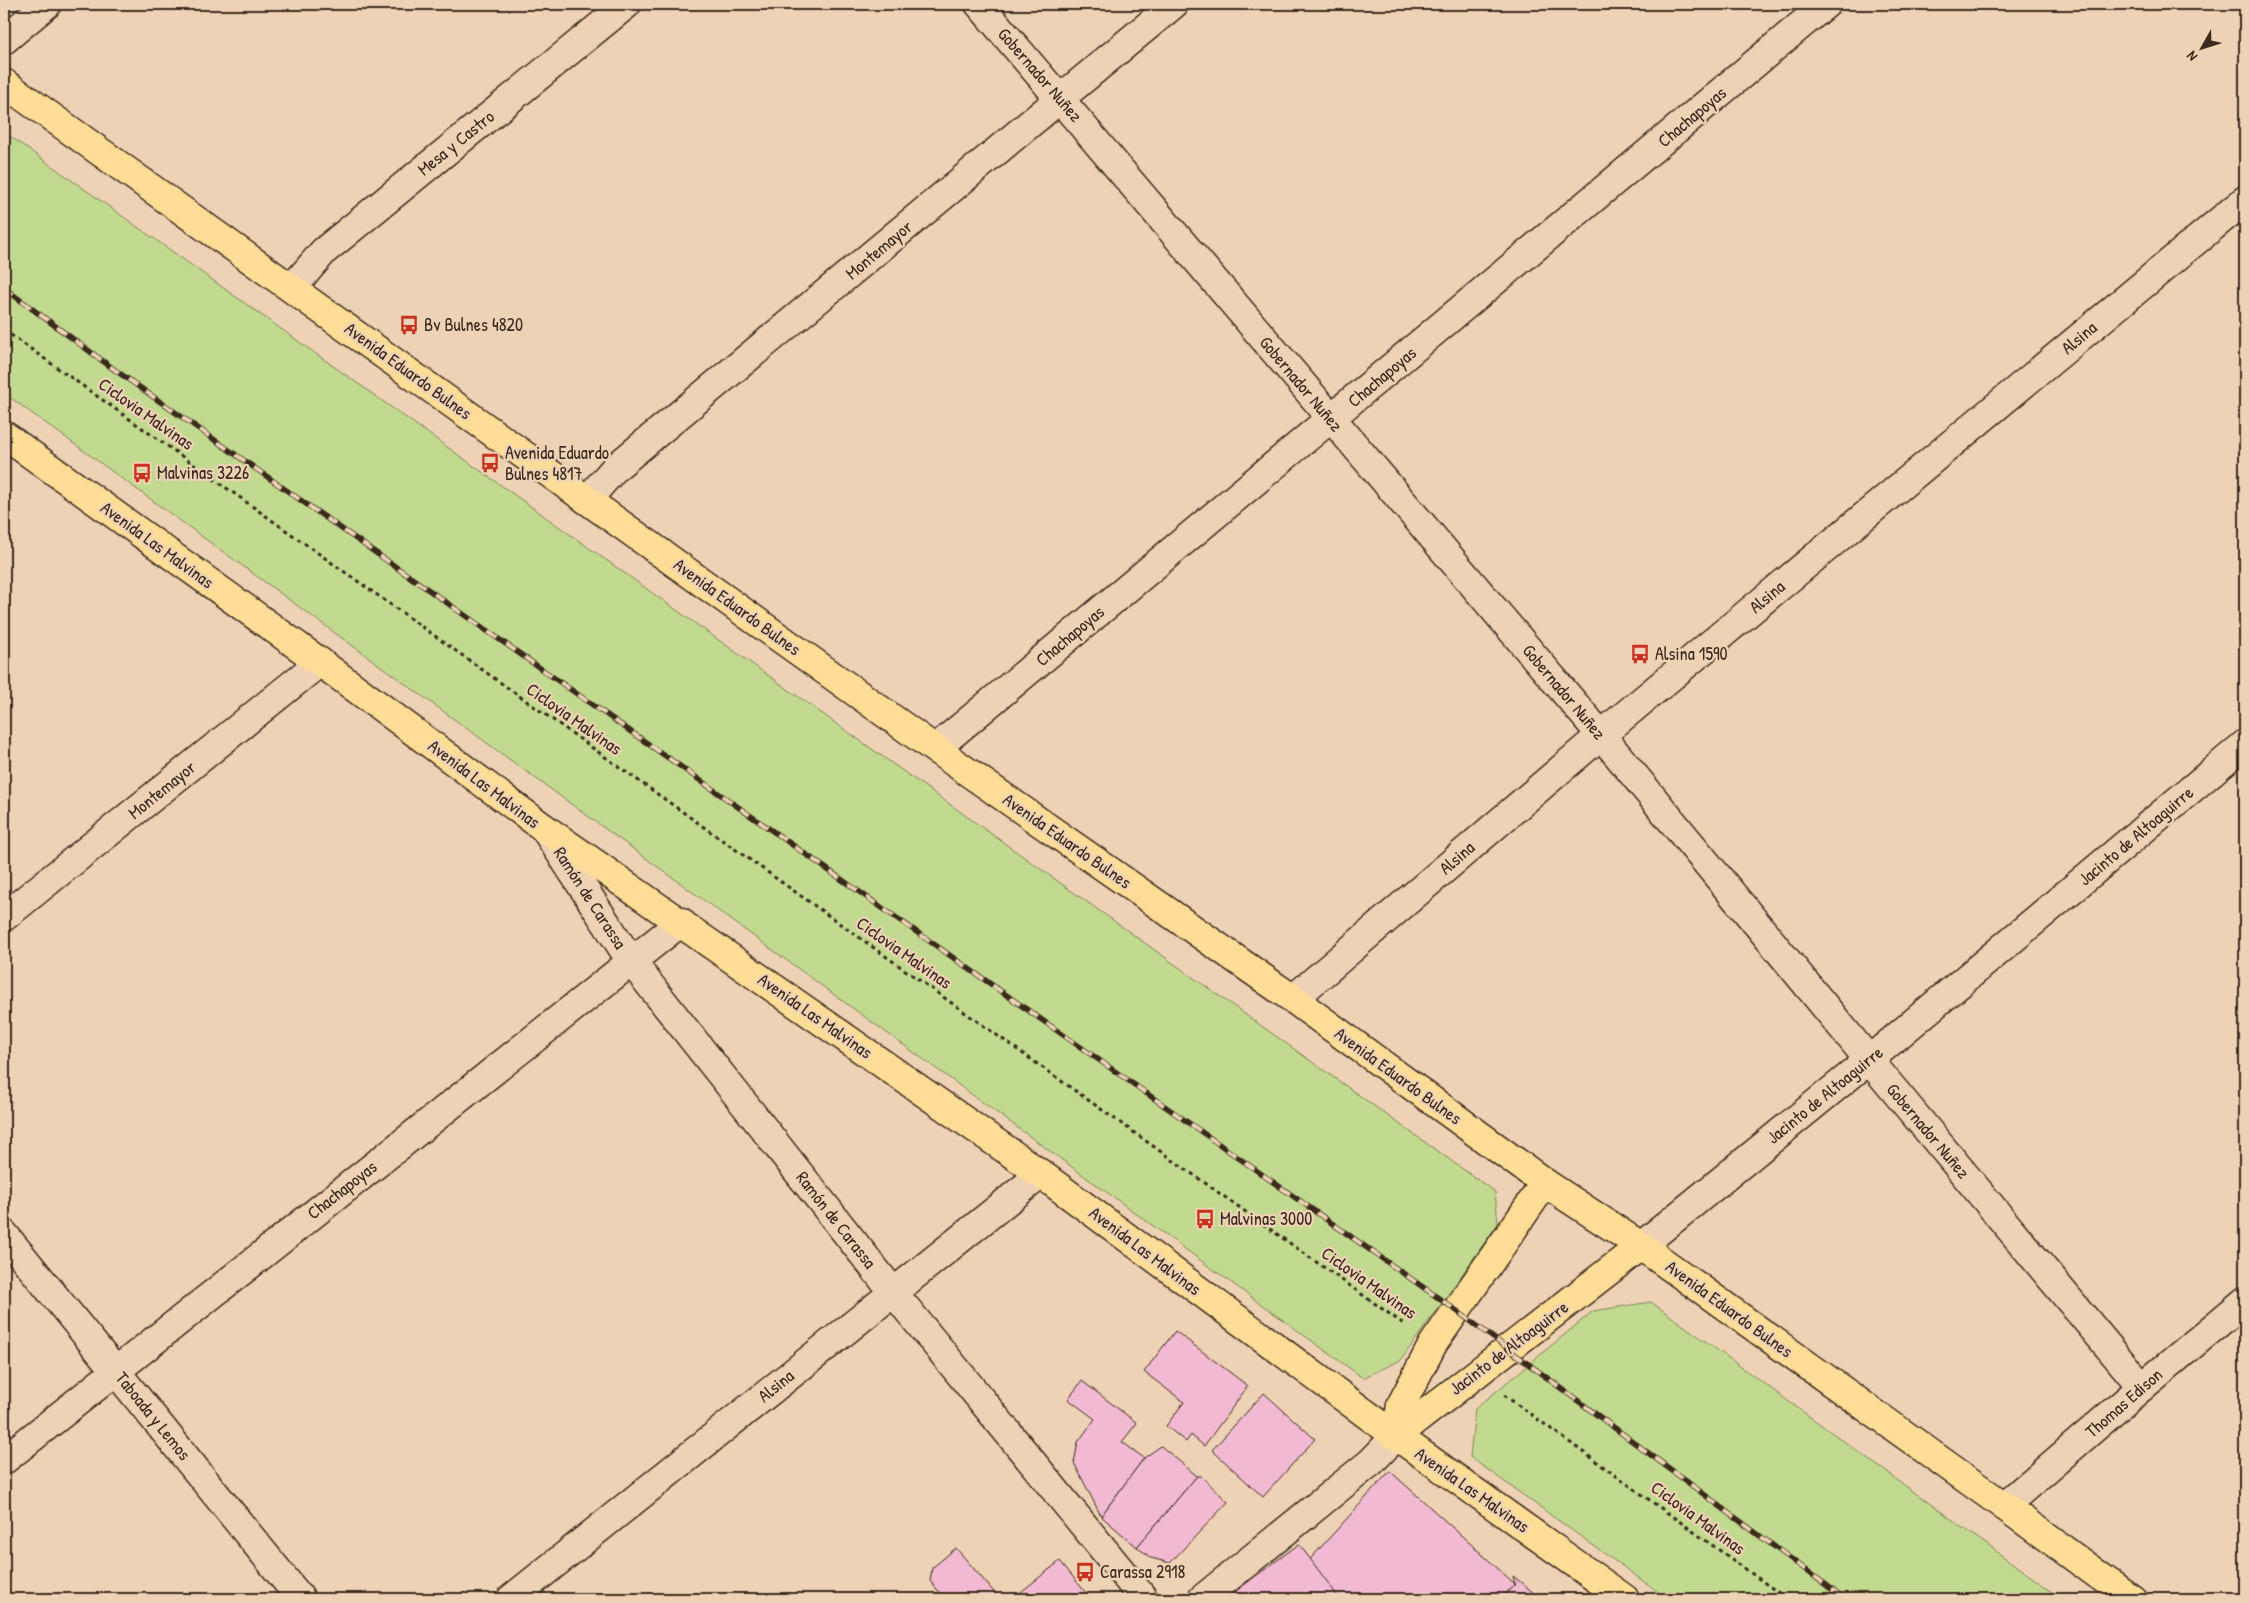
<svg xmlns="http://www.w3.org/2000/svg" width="2249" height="1603" font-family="'Patrick Hand',sans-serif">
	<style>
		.green { fill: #c2da90; stroke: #7e8257 }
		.building { fill: #f1bad2; stroke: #3b2a1e }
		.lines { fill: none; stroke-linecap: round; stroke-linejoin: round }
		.minor-casing { stroke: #3b2a1e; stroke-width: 31 }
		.major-casing { stroke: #3b2a1e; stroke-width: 31 }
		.path { stroke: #3b2a1e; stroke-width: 3; stroke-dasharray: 4 4; stroke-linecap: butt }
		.minor { stroke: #eed2b5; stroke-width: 28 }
		.major { stroke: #fedd96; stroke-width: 28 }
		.rail-casing { stroke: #3b2a1e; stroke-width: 5.5 }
		.rail { stroke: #eed2b5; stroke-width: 4; stroke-dasharray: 11; stroke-linecap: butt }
		.labels { text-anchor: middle; stroke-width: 4.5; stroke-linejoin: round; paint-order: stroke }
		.street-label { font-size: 18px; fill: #3b2a1e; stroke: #eed2b5 }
		.poi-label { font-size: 18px; fill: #3b2a1e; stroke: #eed2b5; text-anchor: start }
	</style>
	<rect width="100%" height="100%" fill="#eed2b5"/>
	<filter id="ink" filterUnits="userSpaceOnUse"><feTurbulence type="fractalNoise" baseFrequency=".02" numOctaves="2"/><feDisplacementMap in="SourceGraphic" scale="10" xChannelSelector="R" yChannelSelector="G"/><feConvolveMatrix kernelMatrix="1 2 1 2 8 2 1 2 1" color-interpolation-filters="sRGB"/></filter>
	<g filter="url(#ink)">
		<g class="green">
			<path d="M4,132L1495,1192L1498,1224L1401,1360L1363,1378L4,393Z"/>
			<path d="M1651,1302L2062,1599H1668L1470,1457L1475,1409L1593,1311Z"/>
		</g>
		<g class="building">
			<path d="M1175,1331L1248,1386L1204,1446L1191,1435L1186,1442L1166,1426L1184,1402L1144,1372Z"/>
			<path d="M1082,1381L1137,1423L1122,1442L1144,1458L1101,1516L1074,1463L1078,1442L1095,1419L1068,1399Z"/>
			<path d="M1264,1393L1315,1439L1263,1497L1212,1450Z"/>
			<path d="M1161,1446L1197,1476L1137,1547L1101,1516L1144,1458Z"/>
			<path d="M1390,1471L1515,1584L1501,1599H1340L1303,1567Z"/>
			<path d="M1197,1476H1201L1228,1502L1170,1563L1151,1558L1137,1547Z"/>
			<path d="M1299,1544L1340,1599H1225Z"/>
			<path d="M956,1548L1000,1599H945L930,1581L932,1568Z"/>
			<path d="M1060,1561L1091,1599H1012Z"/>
			<path d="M1513,1576L1541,1599H1501L1515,1584Z"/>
		</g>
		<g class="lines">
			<defs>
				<g id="minor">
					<path d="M979,4L1601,735L1869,1060L2142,1387"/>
					<path d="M4,40L47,4"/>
					<path d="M292,288L324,251L627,4"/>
					<path d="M587,500L615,468L1174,4"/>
					<path d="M935,749L1826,4"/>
					<path d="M544,828L631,961L893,1292L1144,1599"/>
					<path d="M4,917L320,662"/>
					<path d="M1293,999L1601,735L2245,200"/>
					<path d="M4,1234L301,1599"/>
					<path d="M1641,1246L1869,1060L2245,744"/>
					<path d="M4,1460L681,922"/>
					<path d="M2004,1506L2142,1387L2245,1301"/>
					<path d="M511,1599L1041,1174"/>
					<path d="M1202,1599L1371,1462L1396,1436"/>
				</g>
				<g id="major">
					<path d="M4,83L935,749L1293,999L1545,1183L1641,1246L2004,1506L2131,1599"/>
					<path d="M4,435L320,662L544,828L1041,1174L1377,1422L1625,1599"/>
					<path d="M1396,1436L1641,1246"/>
					<path d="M1396,1436L1401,1405L1433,1344L1545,1183"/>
				</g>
			</defs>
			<use href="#minor" class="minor-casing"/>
			<use href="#major" class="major-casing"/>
			<g class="path">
				<path d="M4,330L1405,1325"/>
				<path d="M1504,1395L1787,1599"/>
			</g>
			<use href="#minor" class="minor"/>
			<use href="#major" class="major"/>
			<defs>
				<path id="rail" d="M4,288L115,370L1457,1311L1845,1599"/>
			</defs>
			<use href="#rail" class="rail-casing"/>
			<use href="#rail" class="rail"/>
		</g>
	</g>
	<defs>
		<symbol id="bus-bare" viewBox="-9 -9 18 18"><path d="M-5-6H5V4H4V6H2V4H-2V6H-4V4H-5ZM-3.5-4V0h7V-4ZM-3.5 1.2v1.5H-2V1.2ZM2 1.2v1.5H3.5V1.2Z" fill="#c8321e" stroke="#eed2b5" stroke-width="2.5" paint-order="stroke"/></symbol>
	</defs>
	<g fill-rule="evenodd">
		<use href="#bus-bare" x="395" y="311" width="28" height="28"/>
		<use href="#bus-bare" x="476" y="449" width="28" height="28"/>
		<use href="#bus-bare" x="128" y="459" width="28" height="28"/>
		<use href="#bus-bare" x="1626" y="640" width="28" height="28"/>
		<use href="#bus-bare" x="1191" y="1205" width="28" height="28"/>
		<use href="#bus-bare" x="1071" y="1558" width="28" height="28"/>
	</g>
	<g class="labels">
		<g class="street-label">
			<text transform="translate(1040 75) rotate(49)" y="6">Gobernador Nuñez</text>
			<text transform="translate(1692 117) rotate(-40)" y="6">Chachapoyas</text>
			<text transform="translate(456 143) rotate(-39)" y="6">Mesa y Castro</text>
			<text transform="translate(879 250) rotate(-40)" y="6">Montemayor</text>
			<text transform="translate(2079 338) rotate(-40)" y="6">Alsina</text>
			<text transform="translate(408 371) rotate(36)" y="6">Avenida Eduardo Bulnes</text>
			<text transform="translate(1382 377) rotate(-40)" y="6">Chachapoyas</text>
			<text transform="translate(1301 384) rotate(50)" y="6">Gobernador Nuñez</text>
			<text transform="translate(146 414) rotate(35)" y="6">Ciclovia Malvinas</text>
			<text transform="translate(157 545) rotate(36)" y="6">Avenida Las Malvinas</text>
			<text transform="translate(1767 597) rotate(-40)" y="6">Alsina</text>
			<text transform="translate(737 607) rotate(36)" y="6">Avenida Eduardo Bulnes</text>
			<text transform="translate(1070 636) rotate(-40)" y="6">Chachapoyas</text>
			<text transform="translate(1564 692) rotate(50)" y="6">Gobernador Nuñez</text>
			<text transform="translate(574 719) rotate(35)" y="6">Ciclovia Malvinas</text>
			<text transform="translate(484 784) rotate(37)" y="6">Avenida Las Malvinas</text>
			<text transform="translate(162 790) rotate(-39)" y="6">Montemayor</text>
			<text transform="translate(2136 836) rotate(-40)" y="6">Jacinto de Altoaguirre</text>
			<text transform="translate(1067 841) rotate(35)" y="6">Avenida Eduardo Bulnes</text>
			<text transform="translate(1457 858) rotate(-41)" y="6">Alsina</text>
			<text transform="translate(590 898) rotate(57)" y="6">Ramón de Carassa</text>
			<text transform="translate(904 953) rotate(35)" y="6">Ciclovia Malvinas</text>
			<text transform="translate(815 1016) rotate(35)" y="6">Avenida Las Malvinas</text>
			<text transform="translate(1398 1076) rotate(36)" y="6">Avenida Eduardo Bulnes</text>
			<text transform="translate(1825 1095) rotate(-39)" y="6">Jacinto de Altoaguirre</text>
			<text transform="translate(1928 1131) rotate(50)" y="6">Gobernador Nuñez</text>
			<text transform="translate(342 1190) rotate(-38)" y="6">Chachapoyas</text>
			<text transform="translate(836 1220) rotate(52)" y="6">Ramón de Carassa</text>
			<text transform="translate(1145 1251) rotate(37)" y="6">Avenida Las Malvinas</text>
			<text transform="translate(1369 1283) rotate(35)" y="6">Ciclovia Malvinas</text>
			<text transform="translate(1729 1309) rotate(36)" y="6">Avenida Eduardo Bulnes</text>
			<text transform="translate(1509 1348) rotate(-37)" y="6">Jacinto de Altoaguirre</text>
			<text transform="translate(776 1386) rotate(-39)" y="6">Alsina</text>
			<text transform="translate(2124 1403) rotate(-41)" y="6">Thomas Edison</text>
			<text transform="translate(153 1416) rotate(51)" y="6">Taboada y Lemos</text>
			<text transform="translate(1472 1490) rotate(35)" y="6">Avenida Las Malvinas</text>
			<text transform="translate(1698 1518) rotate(36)" y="6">Ciclovia Malvinas</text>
		</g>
		<g class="poi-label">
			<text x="424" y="331">Bv Bulnes 4820</text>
			<text x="505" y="459">Avenida Eduardo<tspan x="505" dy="21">Bulnes 4817</tspan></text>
			<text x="157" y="479">Malvinas 3226</text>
			<text x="1655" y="660">Alsina 1590</text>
			<text x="1220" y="1225">Malvinas 3000</text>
			<text x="1100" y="1578">Carassa 2918</text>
		</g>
	</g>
	<rect width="2249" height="1603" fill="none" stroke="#eed2b5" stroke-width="20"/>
	<rect x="10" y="10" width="2229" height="1583" fill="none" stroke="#3b2a1e" stroke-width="2" filter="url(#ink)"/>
	<g transform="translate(2202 48) rotate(231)" stroke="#eed2b5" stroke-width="4" paint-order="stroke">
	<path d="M0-4L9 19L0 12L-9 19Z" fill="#3b2a1e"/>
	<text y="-8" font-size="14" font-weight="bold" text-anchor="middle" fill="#3b2a1e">N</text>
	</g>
</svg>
